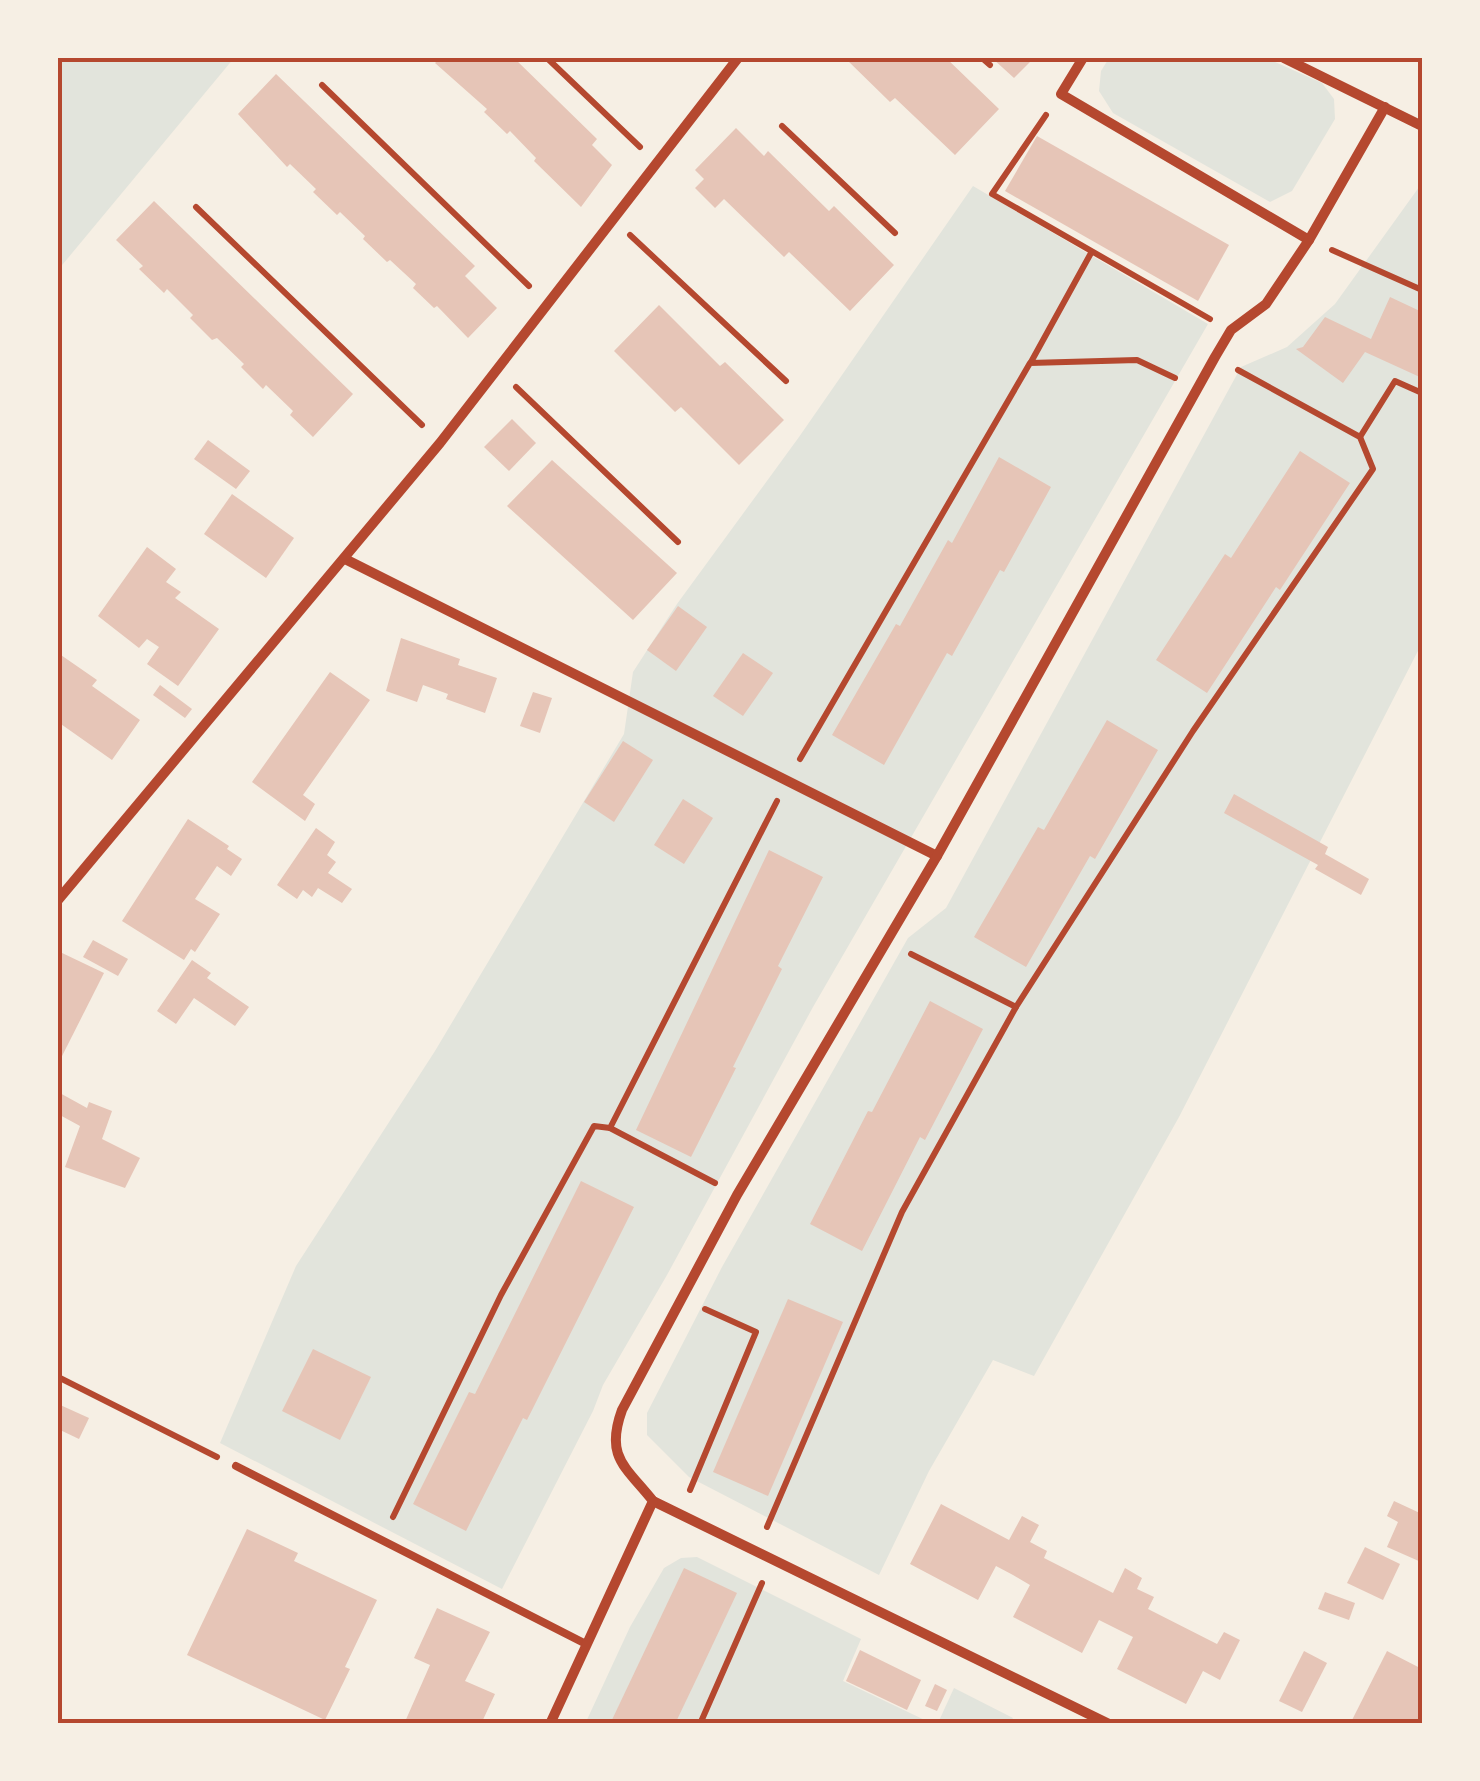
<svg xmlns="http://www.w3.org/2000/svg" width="1480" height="1781" font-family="Overpass,sans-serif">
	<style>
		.green { fill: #e2e4dc }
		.building { fill: #e6c5b7 }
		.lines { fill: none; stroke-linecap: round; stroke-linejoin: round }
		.path { stroke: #b5482f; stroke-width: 6 }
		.service { stroke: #b5482f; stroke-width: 8 }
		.minor { stroke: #b5482f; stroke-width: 10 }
		.neatline { fill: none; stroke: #b5482f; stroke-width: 4 }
	</style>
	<rect width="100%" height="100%" fill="#f6efe4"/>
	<g class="green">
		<path d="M58,58H234L58,270Z"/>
		<path d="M1109,58H1266L1322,83L1334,99L1335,119L1292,191L1270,202L1113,113L1099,91L1101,71Z"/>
		<path d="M1422,183V643L1179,1117L1034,1376L993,1360L929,1471L879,1575L689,1477L647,1435V1413L722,1267L908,938L946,908L1241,367L1287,347L1335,304Z"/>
		<path d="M973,186L1208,324L813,1007L667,1275L603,1385L593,1411L502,1589L220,1443L296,1266L435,1051L624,734L633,672L677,604L799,437Z"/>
		<path d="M697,1557L861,1639L843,1681L931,1723L585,1724L630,1627L664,1568L681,1558Z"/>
		<path d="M954,1688L1013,1718L1010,1723H938Z"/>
	</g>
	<g class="building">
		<path d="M435,58H514L597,139L592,145L612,165L581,207L534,161L536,158L510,131L507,134L484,112L487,109L435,63L438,60Z"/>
		<path d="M845,58H946L999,109L955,155L895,98L890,102Z"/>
		<path d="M992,58H1034L1014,78Z"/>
		<path d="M276,74L475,266L465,276L497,308L468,338L437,306L434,308L413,288L416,284L390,260L387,262L363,239L365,236L340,212L337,215L313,192L316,189L290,164L287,167L238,114Z"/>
		<path d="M736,128L764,156L768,151L829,211L834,206L894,265L850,311L789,252L784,257L724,199L715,208L695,188L704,179L695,170Z"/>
		<path d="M1037,136L1229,245L1198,301L1005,191Z"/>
		<path d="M154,201L353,394L313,437L290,415L293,411L266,385L263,389L241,367L244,364L217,338L212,340L190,318L193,315L167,289L164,293L139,269L143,266L116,240Z"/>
		<path d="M1390,297L1422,312V378L1365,352L1343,383L1296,349L1303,347L1325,317L1371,339Z"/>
		<path d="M659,305L720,366L725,362L784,420L739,465L681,407L675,412L614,351Z"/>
		<path d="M512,419L536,443L509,471L484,447Z"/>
		<path d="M208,440L250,471L236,489L194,459Z"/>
		<path d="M1300,451L1350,483L1280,590L1276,587L1207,693L1156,660L1225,554L1231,558Z"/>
		<path d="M999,457L1051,487L1004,572L1000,570L952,656L947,653L884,765L832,735L896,624L900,626L948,540L952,543Z"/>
		<path d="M552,460L677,573L633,620L507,506Z"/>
		<path d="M232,494L294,538L266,578L204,534Z"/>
		<path d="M147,547L176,569L166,582L181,592L175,598L219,629L178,686L147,664L159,647L147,639L139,648L98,616Z"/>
		<path d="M678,606L707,627L676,671L647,650Z"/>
		<path d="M401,638L460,659L458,665L497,678L485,713L446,699L448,694L423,685L417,702L386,691Z"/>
		<path d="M58,653L97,680L92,686L140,720L112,760L58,722Z"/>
		<path d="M743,653L773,673L743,716L713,696Z"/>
		<path d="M330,672L370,700L303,795L315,804L305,821L252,782Z"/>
		<path d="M160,685L192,709L185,718L153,695Z"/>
		<path d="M533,692L552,698L540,733L520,726Z"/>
		<path d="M1107,720L1158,750L1095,859L1090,856L1026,967L974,937L1038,827L1044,830Z"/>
		<path d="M623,741L653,760L614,822L584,802Z"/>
		<path d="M1234,794L1328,847L1325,854L1369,879L1361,895L1315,869L1318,865L1224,813Z"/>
		<path d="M683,799L713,818L684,864L654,845Z"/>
		<path d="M188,819L229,846L227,849L242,859L231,876L217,866L195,899L220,914L195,952L191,949L184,960L122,921Z"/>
		<path d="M316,828L335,842L327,855L336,862L328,873L352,889L342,903L318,888L312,897L303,890L297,899L277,885Z"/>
		<path d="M769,850L823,877L778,966L782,969L733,1067L736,1068L691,1157L636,1130Z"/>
		<path d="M93,940L128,959L118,976L83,957Z"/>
		<path d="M60,952L104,973L58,1064V956Z"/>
		<path d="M192,960L211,973L207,978L249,1007L235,1026L194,998L176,1024L157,1011Z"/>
		<path d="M930,1001L983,1029L925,1140L920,1137L862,1251L810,1224L868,1111L872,1112Z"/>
		<path d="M58,1092L87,1108L89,1102L112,1111L102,1139L140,1158L125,1188L65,1167L80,1126L58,1114Z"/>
		<path d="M581,1181L634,1207L527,1420L523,1418L466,1531L413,1504L469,1392L475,1394Z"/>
		<path d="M788,1299L843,1322L768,1496L713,1472Z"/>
		<path d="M313,1349L371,1377L340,1440L282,1411Z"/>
		<path d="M58,1404L89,1418L79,1439L58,1429Z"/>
		<path d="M1394,1501L1422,1514L1421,1562L1387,1547L1398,1522L1387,1516Z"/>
		<path d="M941,1504L1009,1540L1022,1516L1039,1525L1030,1542L1047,1551L1044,1558L1113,1593L1125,1568L1142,1578L1137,1589L1154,1597L1148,1609L1217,1644L1224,1632L1240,1640L1220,1680L1203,1671L1186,1704L1117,1669L1133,1637L1099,1620L1082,1653L1013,1617L1030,1585L1013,1575L996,1566L978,1600L910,1564Z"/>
		<path d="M247,1529L298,1553L294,1561L377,1600L345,1667L350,1669L325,1720L187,1655Z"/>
		<path d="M1365,1547L1400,1564L1383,1600L1347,1583Z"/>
		<path d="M684,1568L737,1593L696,1680L675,1724H610Z"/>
		<path d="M1325,1592L1355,1603L1349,1620L1318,1609Z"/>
		<path d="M437,1608L490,1632L465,1681L495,1694L481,1724H404L430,1665L414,1658Z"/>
		<path d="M860,1650L921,1680L907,1710L846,1681Z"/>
		<path d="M1304,1651L1327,1663L1302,1712L1279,1701Z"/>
		<path d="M1387,1651L1422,1669V1724H1350Z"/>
		<path d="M935,1684L947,1690L937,1711L925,1706Z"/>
	</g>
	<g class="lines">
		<g class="path">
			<path d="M547,58L640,147"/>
			<path d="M982,58L990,65"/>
			<path d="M322,85L529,286"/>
			<path d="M1046,115L992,194L1210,319"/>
			<path d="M782,126L895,233"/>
			<path d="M196,207L422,425"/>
			<path d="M630,235L786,381"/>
			<path d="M1332,250L1422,290"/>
			<path d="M1031,362L1091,253"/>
			<path d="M516,387L678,542"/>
			<path d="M1360,437L1395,381L1422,393"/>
			<path d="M800,759L1030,363L1137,360L1175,378"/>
			<path d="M911,954L1016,1007"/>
			<path d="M610,1128L715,1183"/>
			<path d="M58,1377L217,1457"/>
			<path d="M690,1490L756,1332L705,1309"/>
			<path d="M393,1517L501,1295L594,1126L610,1128L777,801"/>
			<path d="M767,1527L902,1212L1016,1007L1193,731L1373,469L1360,437L1238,370"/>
			<path d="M700,1724L762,1583"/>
		</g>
		<path class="service" d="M236,1466L586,1644"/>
		<g class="minor">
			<path d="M1083,58L1061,94L1309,240"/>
			<path d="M1284,58L1422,126"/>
			<path d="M345,559L937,856"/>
			<path d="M58,900L440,443L738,58"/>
			<path d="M653,1501L1109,1724"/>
			<path d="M550,1724L653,1501C625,1466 605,1457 622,1410L737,1195L937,856L1215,357L1231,330L1266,304L1309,240L1385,107"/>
		</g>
	</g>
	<rect width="1480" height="1781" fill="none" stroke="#f6efe4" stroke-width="120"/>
	<rect x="60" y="60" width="1360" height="1661" class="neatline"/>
</svg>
